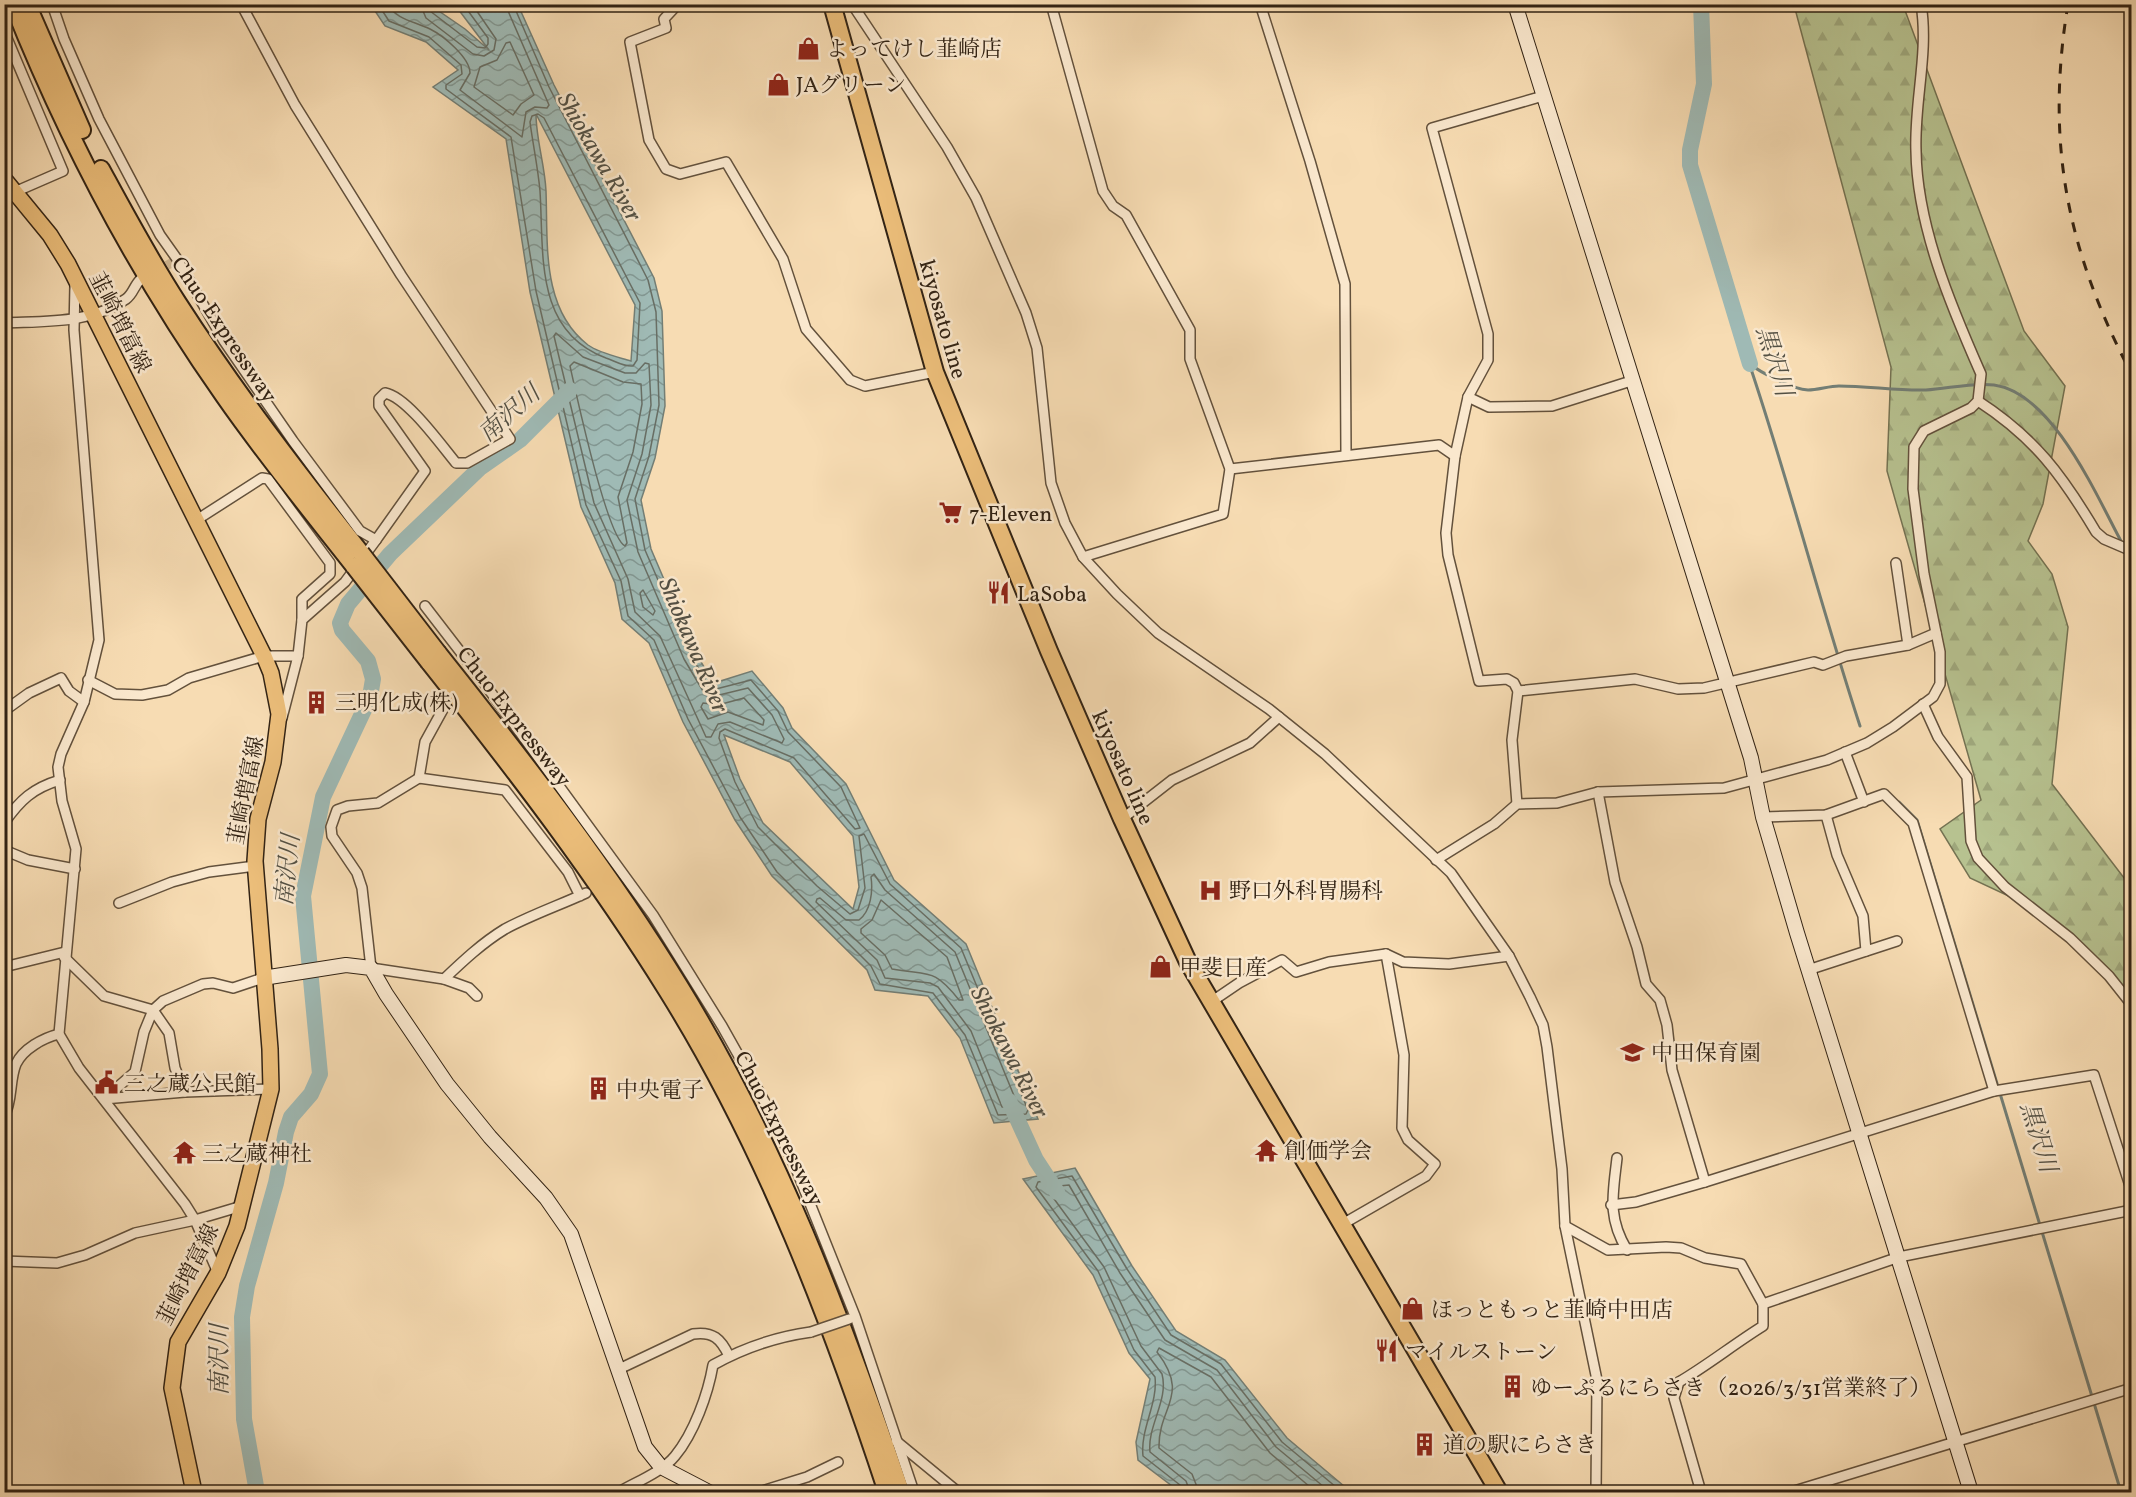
<svg xmlns="http://www.w3.org/2000/svg" width="2136" height="1497" font-family="Vollkorn,'Noto Serif JP',serif">
	<style>
		.forest { fill: url(#forest-firs); stroke: #747252; stroke-width: 1.5 }
		.water { fill: url(#water-waves); stroke: #737e75; stroke-width: 1.5; fill-rule: evenodd }
		.lines { fill: none; stroke-linecap: round; stroke-linejoin: round }
		.shore { stroke: #686e64; stroke-width: 1.5 }
		.stream { stroke: #737e75; stroke-width: 3 }
		.river { stroke: #9fbab5; stroke-width: 16 }
		.street-tunnel { stroke: #d0b793; stroke-width: 9; stroke-dasharray: 9 4.5; stroke-linecap: butt }
		.street-casing { stroke: #63513c; stroke-width: 12 }
		.secondary-casing { stroke: #322314; stroke-width: 16 }
		.primary-casing { stroke: #322314; stroke-width: 18 }
		.highway-casing { stroke: #322314; stroke-width: 20 }
		.street { stroke: #fae8ce; stroke-width: 9 }
		.secondary { stroke: #fae8ce; stroke-width: 14 }
		.primary { stroke: #ecbe7a; stroke-width: 15 }
		.highway { stroke: #ecbe7a; stroke-width: 16 }
		.rail { stroke: #322314; stroke-width: 3; stroke-dasharray: 10 10; stroke-linecap: butt }
		.street-bridge-casing { stroke: #63513c; stroke-width: 12; stroke-linecap: butt }
		.highway-bridge-casing { stroke: #322314; stroke-width: 20; stroke-linecap: butt }
		.street-bridge { stroke: #fae8ce; stroke-width: 9 }
		.highway-bridge { stroke: #ecbe7a; stroke-width: 16 }
		.labels { text-anchor: middle; stroke-width: 5; stroke-linejoin: round; paint-order: stroke }
		.poi-label { font-size: 22px; fill: #322314; stroke: #fae8ce; text-anchor: start }
		.street-label { font-size: 22px; fill: #322314; stroke: #fae8ce }
		.water-label { font-size: 24px; font-style: italic; fill: #535044; stroke: #fae8ce }
	</style>
	<defs>
		<pattern id="forest-firs" width="22" height="20" patternUnits="userSpaceOnUse" patternTransform="scale(1.5)"><rect width="22" height="20" fill="#b7c290"/><path d="M5 1l3.5 6h-7zM16 11l3.5 6h-7z" fill="#9ea67b"/></pattern>
		<pattern id="water-waves" width="16" height="10" patternUnits="userSpaceOnUse" patternTransform="scale(1.5)"><rect width="16" height="10" fill="#9fbab5"/><path d="M0 5q4-4 8 0t8 0" fill="none" stroke="#829792"/></pattern>
	</defs>
	<rect width="100%" height="100%" fill="#f7dcb3"/>
	<filter id="stains"><feTurbulence type="fractalNoise" baseFrequency=".00333" numOctaves="4"/><feColorMatrix values="0 0 0 0 .2 0 0 0 0 .09 0 0 0 0 .02 0 0 0 .5 -.17"/></filter>
	<radialGradient id="worn" r=".72"><stop offset=".6" stop-color="#630" stop-opacity="0"/><stop offset="1" stop-color="#630" stop-opacity=".3"/></radialGradient>
	<path class="forest" d="M1794,5H1903L2024,331L2065,386L2043,504L2028,541L2052,574L2068,627L2052,784L2131,887V993L2045,913L1970,878L1940,829L1981,800L1887,471L1891,367Z"/>
	<g class="water">
		<path d="M371,5H430L465,29L489,50L455,5H518L554,85L654,278L662,311L665,406L655,458L641,500L651,549L696,654L714,683L752,671L783,708L792,728L846,784L894,880L966,944L1038,1119L994,1123L960,1038L928,996L875,990L867,970L772,876L735,820L683,722L649,643L622,619L615,583L581,507L530,292L506,139L433,87L458,70L426,42L385,26ZM536,114L635,305L631,361C618,357 599,353 588,345C541,309 548,243 546,191C545,166 536,139 536,114ZM724,735L790,762L853,836L859,887L853,909L763,823L740,779Z"/>
		<path d="M1075,1168L1132,1266L1176,1331L1225,1360L1287,1438L1351,1492H1180L1138,1460L1136,1442L1150,1379L1129,1353L1093,1275L1023,1179Z"/>
	</g>
	<g class="lines">
		<g class="shore">
			<path d="M378,4L389,21L429,37L461,65L462,74L446,85V89L511,137L536,291L586,505L621,581L628,616L654,640L688,719L740,817L777,872L871,966L880,984L933,993L965,1035L998,1115L1026,1114L1028,1110L961,948L890,884L864,834L859,836L865,888L858,910L850,914L817,886L758,827L735,782L719,738L720,732L725,729L794,758L855,829L860,828L841,787L788,732L778,711L751,680L716,689L709,686L691,656L645,550L635,499L649,456L659,405L656,312L648,280L549,87L513,4"/>
			<path d="M387,4C397,20 414,21 430,29C444,36 470,58 470,73L460,90L522,137L526,112L535,107L547,108L549,105L505,4"/>
			<path d="M420,4L426,18L473,54L484,56L494,50L496,39L472,4"/>
			<path d="M428,4L430,11L477,47L485,48L488,44V38L463,4"/>
			<path d="M510,42L534,95L521,104L513,115L474,87L480,67L497,60L506,43Z"/>
			<path d="M538,114L544,118L640,303L637,360L633,366C624,367 615,361 606,358C534,331 544,254 540,191C538,168 533,145 530,122L532,116Z"/>
			<path d="M556,333L583,357L625,373H636L645,363L649,364L651,405L642,454L627,500L638,552L684,659L703,691L715,696L748,688L772,715L784,739L782,743L730,722L718,724L711,737H706L660,636L635,612L628,579L594,503L554,336Z"/>
			<path d="M574,362L623,382L641,384L642,404L633,452L618,497L627,543L625,546C607,537 576,393 570,366Z"/>
			<path d="M643,590L655,611L653,615L643,607L640,593Z"/>
			<path d="M744,698L764,720L763,725L728,712L708,719L701,707L703,703L718,705Z"/>
			<path d="M874,874L885,890L955,952L1017,1103L1016,1107H1002L971,1031L938,987L930,983L885,978L877,960L816,902L817,899L820,898L846,920H859C871,911 873,891 871,877Z"/>
			<path d="M881,900L947,957L963,1000H959C933,967 929,976 892,969L885,955L861,933V929L872,920Z"/>
			<path d="M1182,1492L1180,1485L1143,1456C1140,1429 1158,1404 1155,1377L1134,1350L1098,1271L1036,1187L1038,1182L1072,1176L1127,1269L1171,1335L1221,1364L1282,1442L1342,1492"/>
			<path d="M1190,1492L1186,1481L1150,1452C1147,1426 1169,1400 1162,1374L1141,1346L1104,1267L1049,1192L1050,1187L1069,1185L1120,1273L1165,1340L1217,1370L1276,1447L1330,1492"/>
			<path d="M1199,1492L1192,1474L1159,1448C1158,1406 1191,1396 1157,1352L1159,1348L1211,1377L1270,1453L1316,1492"/>
		</g>
		<g class="stream">
			<path d="M1750,364C1761,373 1793,389 1808,390C1818,390 1829,386 1839,386C1868,386 1898,391 1926,390C1947,389 1972,382 1994,385C2053,393 2097,497 2122,543"/>
			<path d="M1750,366C1790,485 1821,607 1860,726"/>
			<path d="M2127,552L2132,561"/>
			<path d="M1899,802L1917,820L2121,1492"/>
		</g>
		<g class="river">
			<path d="M1701,4L1704,84L1690,150V165L1750,364"/>
			<path d="M1009,1101L1036,1160L1057,1192"/>
			<path d="M257,1492L244,1419L242,1317L247,1286L276,1183L286,1132L291,1117L311,1094L320,1074L303,896L323,797L370,697L373,679L368,661L342,630L340,623L348,604L390,554L480,468L520,440L570,390"/>
		</g>
		<path class="street-tunnel" d="M155,272L173,262"/>
		<defs>
			<g id="street">
				<path d="M52,4L64,39L99,119L160,235L177,259L224,341L293,441L360,531L376,540L345,582L302,620L298,656L282,718"/>
				<path d="M241,4L295,105L401,275L510,439L467,463H456C441,445 407,397 385,393L379,399V406L425,471L376,540"/>
				<path d="M678,4L664,19L666,28L630,42L649,140L666,169L680,174L726,162L783,259L806,329L850,380L865,386L935,372"/>
				<path d="M852,4L947,147L976,198L1026,313L1037,348L1051,483L1065,523L1083,557L1117,594L1158,633L1269,709L1325,754L1451,873L1509,956L1530,997L1543,1025L1547,1047L1562,1169L1565,1226L1597,1380L1596,1492"/>
				<path d="M1051,4L1103,191L1113,206L1126,215L1190,330V359L1230,469L1223,514L1083,557"/>
				<path d="M1260,4L1310,161L1345,284L1346,454"/>
				<path d="M4,31L63,171L17,191"/>
				<path d="M75,285L74,330L99,640L84,702L61,754L58,767L62,801L76,849L59,1034L79,1068L185,1204L195,1220L218,1273"/>
				<path d="M4,323C45,321 91,324 126,299C133,294 134,286 140,280"/>
				<path d="M1468,397L1489,407L1552,406L1631,381"/>
				<path d="M1978,401C2035,438 2062,475 2096,532L2104,539L2132,551"/>
				<path d="M1230,469L1439,445L1455,456"/>
				<path d="M195,521L262,478L268,479L330,563V574L302,599V620"/>
				<path d="M1896,563L1908,645"/>
				<path d="M425,606L479,676L653,915L722,1026L767,1106L797,1171L855,1316L914,1492"/>
				<path d="M88,680L115,694L142,695L168,690L189,678L264,656H298"/>
				<path d="M1518,691L1635,679L1678,689L1704,688L1814,662L1823,665L1846,656L1908,645L1936,633"/>
				<path d="M1923,704L1938,737L1967,777L1971,841L1978,858L2005,887L2070,938L2109,976L2132,1005"/>
				<path d="M4,711L29,693L61,678L69,691L84,702"/>
				<path d="M1845,752L1864,802"/>
				<path d="M419,778L425,742L447,702"/>
				<path d="M1598,792L1615,882L1637,947L1646,984L1660,1000L1667,1025L1672,1070L1705,1182"/>
				<path d="M1517,804L1512,740L1518,691L1514,683L1507,679L1479,681L1448,555L1446,533L1455,456L1468,397L1488,360V334L1432,128L1543,96"/>
				<path d="M1826,815L1837,855L1863,916L1866,951"/>
				<path d="M1763,817L1826,815L1884,794L1913,823L1994,1091"/>
				<path d="M1122,819L1172,780L1250,743L1279,717"/>
				<path d="M4,823C20,800 33,788 60,780"/>
				<path d="M4,850L28,860L75,869"/>
				<path d="M1436,860L1494,824L1517,804L1557,803L1598,792L1724,788L1827,760L1867,743L1893,727L1933,697L1940,684V652L1924,574L1913,489L1914,447L1924,431L1971,408L1978,401L1981,374C1951,306 1917,226 1916,151C1914,102 1929,53 1921,4"/>
				<path d="M580,896L568,872L505,790L419,778L378,803L348,806L337,810L331,827L332,836L357,873L362,888L371,968L444,979C463,961 482,943 505,929C531,915 560,905 586,893"/>
				<path d="M119,903L172,882L209,872L255,866"/>
				<path d="M64,957L104,996L153,1010L169,1033L175,1068L185,1092L271,1089"/>
				<path d="M4,967L65,952"/>
				<path d="M1808,970L1897,941"/>
				<path d="M444,979L469,988L477,996"/>
				<path d="M1211,1002L1239,983L1282,960L1296,972L1329,962L1386,954L1403,962L1449,964L1509,956"/>
				<path d="M104,1099L135,1072L144,1032L153,1010L163,1001L203,984L213,983L233,988L263,978"/>
				<path d="M104,1099L185,1092"/>
				<path d="M4,1117C13,1100 9,1081 16,1064C23,1049 43,1038 59,1034"/>
				<path d="M1617,1158C1613,1194 1607,1217 1627,1250"/>
				<path d="M1611,1205L1636,1202L1705,1182L1994,1091L2094,1075L2132,1192"/>
				<path d="M1341,1225L1426,1176L1435,1164L1408,1140L1402,1128L1404,1055L1386,954"/>
				<path d="M1565,1226L1608,1250L1666,1247L1681,1248L1705,1258L1741,1264L1763,1304L1899,1257L2132,1210"/>
				<path d="M4,1261L57,1263L85,1255L135,1233L195,1220L242,1206"/>
				<path d="M617,1370L693,1334C713,1331 721,1339 729,1356"/>
				<path d="M896,1441L958,1492"/>
				<path d="M619,1492C636,1482 662,1472 675,1456C694,1433 708,1394 713,1365C745,1347 775,1337 811,1332"/>
				<path d="M759,1492L807,1477L838,1462"/>
				<path d="M1701,1492L1674,1398L1679,1382C1708,1365 1734,1344 1763,1326V1304"/>
				<path d="M1791,1492L2132,1388"/>
			</g>
			<g id="secondary">
				<path d="M1515,4L1751,758L1763,817L1797,933L1971,1492"/>
				<path d="M263,978L346,965L371,968L386,994L447,1084L490,1137L546,1198L571,1234L645,1447L661,1467L709,1492"/>
			</g>
			<path id="primary" d="M4,179L50,235L68,264L264,656L271,673L279,714L273,762L258,819L255,861L270,1049L271,1089L237,1226L218,1273L178,1342L172,1388L194,1492"/>
			<g id="highway">
				<path d="M13,4C68,142 139,275 224,396C265,455 310,510 354,566"/>
				<path d="M27,4L82,130"/>
				<path d="M832,4L935,372L1049,651L1122,819L1188,962L1499,1492"/>
				<path d="M101,169C126,215 150,260 178,303C234,390 297,472 361,553"/>
				<path d="M438,653C524,761 608,869 680,987C777,1145 842,1317 901,1492"/>
				<path d="M429,662C514,769 596,876 668,992C765,1148 830,1319 887,1492"/>
			</g>
		</defs>
		<use href="#street" class="street-casing"/>
		<use href="#secondary" class="secondary-casing"/>
		<use href="#primary" class="primary-casing"/>
		<use href="#highway" class="highway-casing"/>
		<use href="#street" class="street"/>
		<use href="#secondary" class="secondary"/>
		<use href="#primary" class="primary"/>
		<use href="#highway" class="highway"/>
		<path class="rail" d="M2068,4C2045,143 2067,251 2132,375"/>
		<defs>
			<path id="street-bridge" d="M811,1332L849,1319"/>
			<g id="highway-bridge">
				<path d="M361,553L438,653"/>
				<path d="M354,566L429,662"/>
			</g>
		</defs>
		<use href="#street-bridge" class="street-bridge-casing"/>
		<use href="#highway-bridge" class="highway-bridge-casing"/>
		<use href="#street-bridge" class="street-bridge"/>
		<use href="#highway-bridge" class="highway-bridge"/>
	</g>
	<defs>
		<symbol id="shop-bare" viewBox="-9 -9 18 18"><path d="M-5-2.5h2.3a2.7 3.5 0 0 1 5.4 0H5L5.5 6h-11ZM-1.5-2.5h3a1.5 2.3 0 0 0-3 0Z" fill="#8f2418" stroke="#fae8ce" stroke-width="2.5" paint-order="stroke"/></symbol>
		<symbol id="supermarket-bare" viewBox="-9 -9 18 18"><path d="M-6-5.5h2.5l.6 2H6L4.5 2H-2.5L-4.4-4H-6ZM-1.5 3.2a1.3 1.3 0 1 0 .1 0ZM3 3.2a1.3 1.3 0 1 0 .1 0Z" fill="#8f2418" stroke="#fae8ce" stroke-width="2.5" paint-order="stroke"/></symbol>
		<symbol id="restaurant-bare" viewBox="-9 -9 18 18"><path d="M-5-6h1v4h1v-4h1v4h1v-4h1v5L-1.5 .5V6h-2V.5L-5-1ZM5-6V6H3V1.5H1.5Q1.5-4 5-6Z" fill="#8f2418" stroke="#fae8ce" stroke-width="2.5" paint-order="stroke"/></symbol>
		<symbol id="building-bare" viewBox="-9 -9 18 18"><path d="M-4-6H4V6H1V3H-1V6H-4ZM-2.5-4.3h1.7v1.8h-1.7ZM.8-4.3h1.7v1.8H.8ZM-2.5-1h1.7V.8h-1.7ZM.8-1h1.7V.8H.8Z" fill="#8f2418" stroke="#fae8ce" stroke-width="2.5" paint-order="stroke"/></symbol>
		<symbol id="hospital-bare" viewBox="-9 -9 18 18"><path d="M-5-5h3v3.5h4V-5h3V5h-3V1.5h-4V5h-3Z" fill="#8f2418" stroke="#fae8ce" stroke-width="2.5" paint-order="stroke"/></symbol>
		<symbol id="school-bare" viewBox="-9 -9 18 18"><path d="M0-5L7-2L0 1L-7-2ZM-4 1L0 2.5L4 1V4Q0 6-4 4Z" fill="#8f2418" stroke="#fae8ce" stroke-width="2.5" paint-order="stroke"/></symbol>
		<symbol id="civic-bare" viewBox="-9 -9 18 18"><path d="M-.6-6.5H3V-4.5H.6V-3L4-1V1h2V6H-6V1h2V-1L-.6-3ZM-1.2 2.5V6h2.4V2.5Z" fill="#8f2418" stroke="#fae8ce" stroke-width="2.5" paint-order="stroke"/></symbol>
		<symbol id="temple-bare" viewBox="-9 -9 18 18"><path d="M0-6L5-2H3V0L6.5 2.5H4V6H1.5V3h-3V6H-4V2.5H-6.5L-3 0V-2H-5Z" fill="#8f2418" stroke="#fae8ce" stroke-width="2.5" paint-order="stroke"/></symbol>
	</defs>
	<g fill-rule="evenodd">
		<use href="#shop-bare" x="792" y="32" width="33" height="33"/>
		<use href="#shop-bare" x="762" y="68" width="33" height="33"/>
		<use href="#supermarket-bare" x="934" y="496" width="33" height="33"/>
		<use href="#restaurant-bare" x="982" y="576" width="33" height="33"/>
		<use href="#building-bare" x="300" y="686" width="33" height="33"/>
		<use href="#hospital-bare" x="1194" y="874" width="33" height="33"/>
		<use href="#shop-bare" x="1144" y="950" width="33" height="33"/>
		<use href="#school-bare" x="1616" y="1036" width="33" height="33"/>
		<use href="#civic-bare" x="90" y="1066" width="33" height="33"/>
		<use href="#building-bare" x="582" y="1072" width="33" height="33"/>
		<use href="#temple-bare" x="1250" y="1134" width="33" height="33"/>
		<use href="#temple-bare" x="168" y="1136" width="33" height="33"/>
		<use href="#shop-bare" x="1396" y="1292" width="33" height="33"/>
		<use href="#restaurant-bare" x="1370" y="1334" width="33" height="33"/>
		<use href="#building-bare" x="1496" y="1370" width="33" height="33"/>
		<use href="#building-bare" x="1408" y="1428" width="33" height="33"/>
	</g>
	<g class="labels">
		<g class="poi-label">
			<text x="826" y="56">よってけし韮崎店</text>
			<text x="796" y="92">JAグリーン</text>
			<text x="969" y="521">7-Eleven</text>
			<text x="1017" y="601">LaSoba</text>
			<text x="335" y="710">三明化成(株)</text>
			<text x="1229" y="898">野口外科胃腸科</text>
			<text x="1179" y="975">甲斐日産</text>
			<text x="1651" y="1060">中田保育園</text>
			<text x="124" y="1091">三之蔵公民館</text>
			<text x="616" y="1097">中央電子</text>
			<text x="1284" y="1158">創価学会</text>
			<text x="202" y="1161">三之蔵神社</text>
			<text x="1431" y="1317">ほっともっと韮崎中田店</text>
			<text x="1405" y="1359">マイルストーン</text>
			<text x="1530" y="1395">ゆーぷるにらさき（2026/3/31営業終了）</text>
			<text x="1443" y="1452">道の駅にらさき</text>
		</g>
		<g class="street-label">
			<text transform="translate(944 319) rotate(74)" y="8">kiyosato line</text>
			<text transform="translate(121 322) rotate(63)" y="8">韮崎増富線</text>
			<text transform="translate(225 329) rotate(56)" y="8">Chuo Expressway</text>
			<text transform="translate(515 716) rotate(52)" y="8">Chuo Expressway</text>
			<text transform="translate(1124 767) rotate(66)" y="8">kiyosato line</text>
			<text transform="translate(245 790) rotate(-79)" y="8">韮崎増富線</text>
			<text transform="translate(780 1128) rotate(63)" y="8">Chuo Expressway</text>
			<text transform="translate(187 1274) rotate(-63)" y="8">韮崎増富線</text>
		</g>
		<g class="water-label">
			<text transform="translate(600 157) rotate(60)" y="8">Shiokawa River</text>
			<text transform="translate(1775 361) rotate(73)" y="8">黒沢川</text>
			<text transform="translate(509 413) rotate(-41)" y="8">南沢川</text>
			<text transform="translate(694 645) rotate(67)" y="8">Shiokawa River</text>
			<text transform="translate(287 870) rotate(-84)" y="8">南沢川</text>
			<text transform="translate(1010 1052) rotate(63)" y="8">Shiokawa River</text>
			<text transform="translate(2039 1137) rotate(73)" y="8">黒沢川</text>
			<text transform="translate(219 1360) rotate(-90)" y="8">南沢川</text>
		</g>
	</g>
	<rect width="2136" height="1497" fill="none" stroke="#f7dcb3" stroke-width="24"/>
	<rect x="6" y="6" width="2124" height="1485" fill="none" stroke="#322314" stroke-width="3"/>
	<rect x="12" y="12" width="2112" height="1473" fill="none" stroke="#322314" stroke-width="1.5"/>
	<rect width="100%" height="100%" filter="url(#stains)"/>
	<rect width="100%" height="100%" fill="url(#worn)"/>
</svg>
